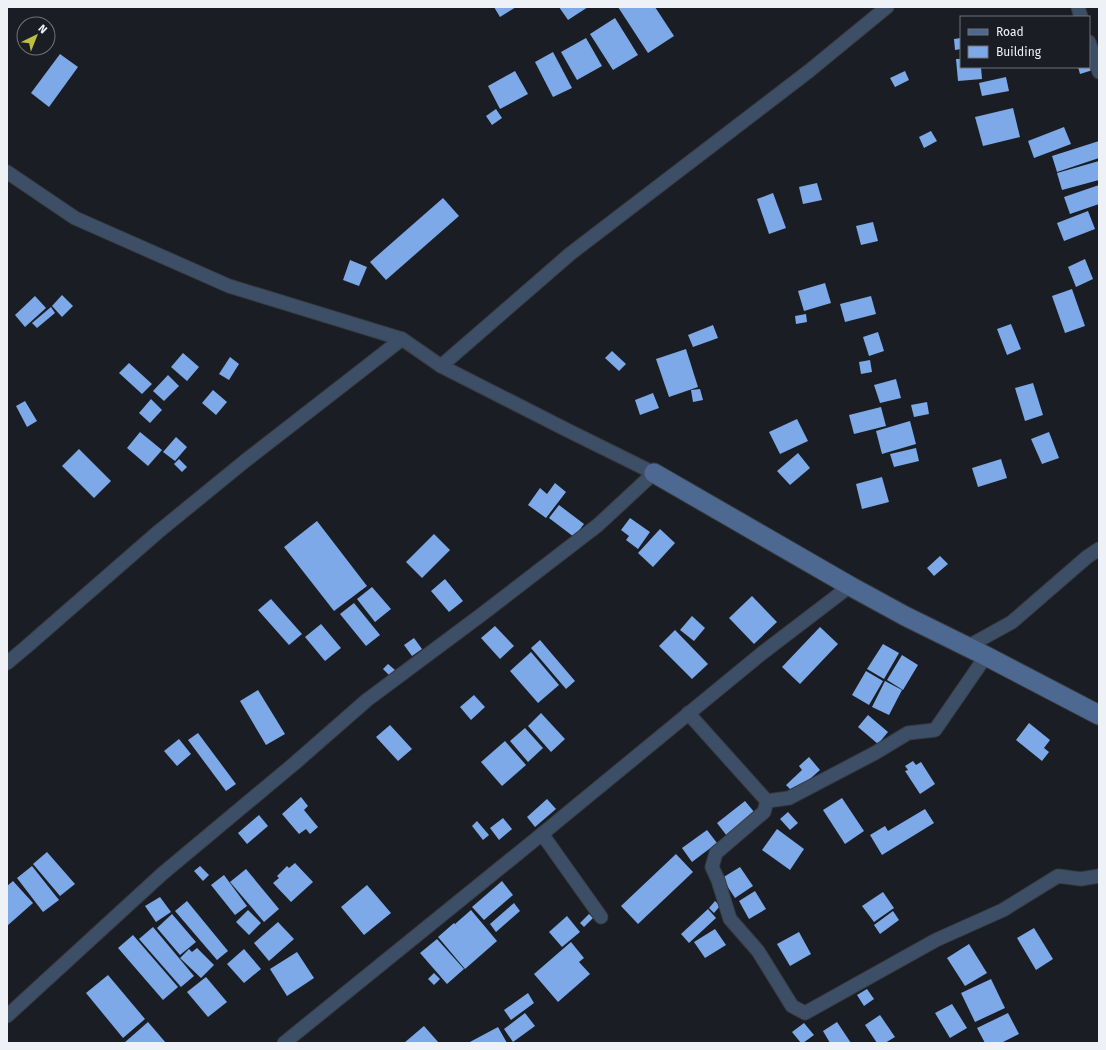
<svg xmlns="http://www.w3.org/2000/svg" width="1106" height="1050" font-family="'Fira Sans',sans-serif">
	<style>
		.building { fill: #7da9e9 }
		.lines { fill: none; stroke-linecap: round; stroke-linejoin: round }
		.street-casing { stroke: #383c41; stroke-width: 15 }
		.secondary-casing { stroke: #383c41; stroke-width: 21 }
		.street { stroke: #3d4e67; stroke-width: 13 }
		.secondary { stroke: #4e6991; stroke-width: 19 }
	</style>
	<rect width="100%" height="100%" fill="#1a1e24"/>
	<g class="building">
		<path d="M494,7H516L500,17Z"/>
		<path d="M559,7H588L568,20Z"/>
		<path d="M618,7H655L674,36L648,53Z"/>
		<path d="M615,18L638,55L613,70L590,34Z"/>
		<path d="M586,38L602,66L577,80L561,52Z"/>
		<path d="M961,38V49L955,50L954,39Z"/>
		<path d="M553,52L572,88L553,97L535,62Z"/>
		<path d="M60,54L78,67L49,107L31,93Z"/>
		<path d="M956,59H961V67H981L982,79L958,81Z"/>
		<path d="M1089,59L1096,69L1080,74L1078,67H1089Z"/>
		<path d="M515,71L528,94L500,109L488,86Z"/>
		<path d="M905,71L909,80L895,87L890,78Z"/>
		<path d="M1006,77L1009,91L982,96L979,83Z"/>
		<path d="M1013,108L1020,137L983,146L975,117Z"/>
		<path d="M496,109L502,118L492,125L486,116Z"/>
		<path d="M1064,127L1071,144L1034,158L1028,141Z"/>
		<path d="M931,131L937,141L924,148L919,137Z"/>
		<path d="M1099,141V158L1057,172L1052,156Z"/>
		<path d="M1099,161V180L1062,190L1057,173Z"/>
		<path d="M817,183L822,200L803,204L799,187Z"/>
		<path d="M1099,185V204L1070,214L1064,197Z"/>
		<path d="M773,193L786,228L769,234L757,199Z"/>
		<path d="M443,198L459,216L386,280L370,262Z"/>
		<path d="M1088,211L1095,229L1064,241L1057,223Z"/>
		<path d="M873,222L878,241L861,245L856,226Z"/>
		<path d="M1085,259L1093,279L1076,287L1068,267Z"/>
		<path d="M350,260L367,267L359,286L343,280Z"/>
		<path d="M825,283L831,303L804,311L798,291Z"/>
		<path d="M1072,289L1085,326L1065,333L1052,296Z"/>
		<path d="M62,295L73,306L62,317L52,306Z"/>
		<path d="M35,296L46,308L25,327L15,315Z"/>
		<path d="M871,296L876,314L845,322L840,304Z"/>
		<path d="M51,307L55,313L37,328L32,323Z"/>
		<path d="M806,314L807,322L796,324L795,316Z"/>
		<path d="M1011,324L1021,349L1007,355L997,329Z"/>
		<path d="M713,325L718,338L693,347L688,335Z"/>
		<path d="M878,332L884,351L869,356L863,337Z"/>
		<path d="M686,349L698,387L669,397L656,359Z"/>
		<path d="M612,351L626,364L619,371L605,358Z"/>
		<path d="M183,353L199,367L187,381L171,367Z"/>
		<path d="M230,357L239,364L229,380L219,374Z"/>
		<path d="M870,360L872,372L861,374L859,362Z"/>
		<path d="M129,363L152,384L142,394L119,373Z"/>
		<path d="M168,375L179,386L164,401L153,391Z"/>
		<path d="M896,379L901,398L880,403L874,385Z"/>
		<path d="M1033,383L1043,415L1025,421L1015,388Z"/>
		<path d="M700,389L703,400L693,402L691,390Z"/>
		<path d="M213,390L227,402L216,415L202,403Z"/>
		<path d="M653,393L659,408L640,415L635,400Z"/>
		<path d="M151,399L162,410L150,423L139,413Z"/>
		<path d="M25,401L37,421L27,427L16,406Z"/>
		<path d="M927,402L929,414L914,417L911,405Z"/>
		<path d="M881,407L886,426L854,434L849,415Z"/>
		<path d="M797,419L808,441L780,454L769,432Z"/>
		<path d="M910,421L916,444L882,454L876,431Z"/>
		<path d="M140,432L162,450L148,466L127,448Z"/>
		<path d="M1049,432L1059,458L1042,464L1031,439Z"/>
		<path d="M176,437L187,447L175,461L163,452Z"/>
		<path d="M916,448L919,461L894,467L890,454Z"/>
		<path d="M79,449L111,481L94,498L62,466Z"/>
		<path d="M798,453L810,468L790,485L777,471Z"/>
		<path d="M179,459L187,467L182,472L174,464Z"/>
		<path d="M1001,459L1007,478L978,487L972,468Z"/>
		<path d="M882,477L889,502L862,509L856,484Z"/>
		<path d="M555,483L566,492L546,518L528,505L540,488L547,494Z"/>
		<path d="M559,505L584,524L574,537L549,518Z"/>
		<path d="M630,518L650,532L638,549L626,540L629,536L621,530Z"/>
		<path d="M317,521L367,586L334,611L284,547Z"/>
		<path d="M660,529L675,543L653,567L638,553Z"/>
		<path d="M434,534L450,550L422,578L406,562Z"/>
		<path d="M940,556L948,564L934,576L927,568Z"/>
		<path d="M445,579L463,601L449,612L431,591Z"/>
		<path d="M372,587L391,609L375,622L357,599Z"/>
		<path d="M752,596L777,622L754,644L729,618Z"/>
		<path d="M271,599L302,634L289,645L258,610Z"/>
		<path d="M354,603L380,635L366,646L340,614Z"/>
		<path d="M692,616L705,628L694,641L680,630Z"/>
		<path d="M321,624L341,648L325,661L305,637Z"/>
		<path d="M495,626L514,646L500,659L481,638Z"/>
		<path d="M820,627L838,644L800,684L782,667Z"/>
		<path d="M675,630L708,664L692,679L659,646Z"/>
		<path d="M414,638L422,649L412,656L404,645Z"/>
		<path d="M540,640L575,681L566,689L531,648Z"/>
		<path d="M883,644L899,653L884,679L867,669Z"/>
		<path d="M531,652L559,685L538,703L510,671Z"/>
		<path d="M902,655L918,665L903,690L887,680Z"/>
		<path d="M388,664L395,670L390,676L383,669Z"/>
		<path d="M866,671L883,681L869,705L852,695Z"/>
		<path d="M885,681L902,690L889,715L872,707Z"/>
		<path d="M258,690L285,734L266,745L240,701Z"/>
		<path d="M474,695L485,707L471,720L460,707Z"/>
		<path d="M541,713L565,739L551,752L528,726Z"/>
		<path d="M868,715L888,732L878,744L858,727Z"/>
		<path d="M1029,723L1050,740L1044,748L1049,752L1042,761L1016,740Z"/>
		<path d="M390,725L412,749L398,761L376,737Z"/>
		<path d="M525,728L543,748L528,762L510,741Z"/>
		<path d="M198,733L236,784L226,791L188,740Z"/>
		<path d="M179,739L191,754L177,766L164,751Z"/>
		<path d="M505,741L526,765L502,786L481,762Z"/>
		<path d="M809,757L820,770L794,793L786,785L802,770L799,766Z"/>
		<path d="M913,761L916,765L921,762L935,784L920,794L905,771L908,770L905,766Z"/>
		<path d="M301,797L308,806L304,810L318,827L310,834L306,829L299,834L282,814Z"/>
		<path d="M842,798L864,831L845,844L823,810Z"/>
		<path d="M547,799L556,809L535,827L527,817Z"/>
		<path d="M745,801L755,813L727,836L717,823Z"/>
		<path d="M925,809L934,823L882,855L870,835L885,826L888,831Z"/>
		<path d="M788,812L798,823L790,830L780,819Z"/>
		<path d="M259,815L268,826L247,844L238,833Z"/>
		<path d="M503,818L512,829L499,840L490,828Z"/>
		<path d="M477,821L489,835L483,840L472,826Z"/>
		<path d="M777,829L804,849L790,870L762,850Z"/>
		<path d="M707,830L717,843L692,862L682,848Z"/>
		<path d="M47,852L75,884L60,896L33,864Z"/>
		<path d="M676,854L693,872L638,924L621,906Z"/>
		<path d="M295,863L313,882L291,902L273,883L279,878L277,876L287,866L289,868Z"/>
		<path d="M32,866L59,900L43,912L17,878Z"/>
		<path d="M200,866L209,875L203,881L194,871Z"/>
		<path d="M740,867L753,886L735,898L722,878Z"/>
		<path d="M246,869L279,909L264,922L230,882Z"/>
		<path d="M224,875L247,906L235,915L211,885Z"/>
		<path d="M13,881L33,903L7,926V886Z"/>
		<path d="M502,881L513,895L484,920L472,907Z"/>
		<path d="M367,885L391,913L364,935L341,907Z"/>
		<path d="M755,891L766,909L749,919L739,901Z"/>
		<path d="M883,892L894,908L874,922L862,906Z"/>
		<path d="M160,897L171,912L156,922L145,906Z"/>
		<path d="M187,901L228,951L217,960L175,911Z"/>
		<path d="M715,901L720,906L714,913L709,908Z"/>
		<path d="M514,903L520,911L496,932L490,924Z"/>
		<path d="M708,909L716,918L689,943L681,934Z"/>
		<path d="M248,910L261,923L249,935L236,922Z"/>
		<path d="M471,910L497,941L465,969L438,937L454,923L461,931L455,924Z"/>
		<path d="M893,911L899,920L880,934L874,925Z"/>
		<path d="M172,914L196,942L180,955L157,928Z"/>
		<path d="M589,914L593,918L584,927L580,923Z"/>
		<path d="M567,916L580,932L562,947L549,932Z"/>
		<path d="M278,922L294,939L269,961L254,943Z"/>
		<path d="M153,927L194,976L181,987L139,939Z"/>
		<path d="M1034,928L1053,959L1036,970L1017,938Z"/>
		<path d="M715,929L726,945L705,958L694,942Z"/>
		<path d="M799,932L811,954L790,966L777,944Z"/>
		<path d="M133,935L178,987L163,1000L118,948Z"/>
		<path d="M437,939L464,969L447,984L420,953Z"/>
		<path d="M571,942L584,958L579,962L590,974L558,1002L534,974Z"/>
		<path d="M969,944L987,973L965,986L947,958Z"/>
		<path d="M197,948L214,965L201,978L180,958L189,949L192,952Z"/>
		<path d="M244,949L261,969L244,983L227,964Z"/>
		<path d="M297,952L314,978L287,996L270,969Z"/>
		<path d="M434,973L440,979L434,985L428,979Z"/>
		<path d="M108,975L145,1019L123,1038L86,993Z"/>
		<path d="M206,977L227,1002L208,1017L187,992Z"/>
		<path d="M991,979L1005,1008L975,1022L961,993Z"/>
		<path d="M867,989L874,999L864,1006L857,995Z"/>
		<path d="M528,993L534,1003L511,1020L504,1010Z"/>
		<path d="M952,1004L967,1028L950,1038L935,1013Z"/>
		<path d="M525,1013L535,1026L513,1042L504,1029Z"/>
		<path d="M1008,1013L1019,1034L1001,1043H985L977,1028Z"/>
		<path d="M880,1015L895,1037L885,1043H877L865,1025Z"/>
		<path d="M148,1022L166,1043H124Z"/>
		<path d="M837,1022L851,1043H830L823,1031Z"/>
		<path d="M804,1023L814,1035L803,1043H801L792,1032Z"/>
		<path d="M424,1026L439,1043H404Z"/>
		<path d="M498,1027L507,1043H468Z"/>
	</g>
	<g class="lines">
		<defs>
			<g id="street">
				<path d="M1078,7L1081,17"/>
				<path d="M1089,42L1099,72"/>
				<path d="M7,172L75,218L229,286L402,339L441,366L567,430L654,473L598,525L481,615L367,700L295,763L162,874L7,1016"/>
				<path d="M441,366L570,254L809,71L887,7"/>
				<path d="M967,647L1012,622L1087,557L1099,549"/>
				<path d="M7,663L25,648L158,532L245,461L402,339"/>
				<path d="M688,713L767,801L764,812L716,853L712,867L718,880L730,919L758,951L792,1006L805,1013L936,940L1003,910L1058,876L1081,879L1099,876"/>
				<path d="M767,801L789,798L875,753L908,733L935,730L986,656"/>
				<path d="M542,834L601,917"/>
				<path d="M284,1043L542,834L761,654L850,586"/>
			</g>
			<path id="secondary" d="M654,473L850,586L905,616L986,656L1099,715"/>
		</defs>
		<use href="#street" class="street-casing"/>
		<use href="#secondary" class="secondary-casing"/>
		<use href="#street" class="street"/>
		<use href="#secondary" class="secondary"/>
	</g>
	<rect width="1106" height="1050" fill="none" stroke="#eef1f6" stroke-width="16"/>
	<rect x="960" y="16" width="130" height="52" fill="#1a1e24" stroke="#6f7278"/>
	<rect x="968" y="29" width="20" height="6" fill="#4e6991" stroke="#6f7278"/>
	<text x="996" y="36" font-size="12" fill="#eef1f6">Road</text>
	<rect x="968" y="46" width="20" height="12" fill="#7da9e9" stroke="#6f7278"/>
	<text x="996" y="56" font-size="12" fill="#eef1f6">Building</text>
	<g transform="translate(36 36) rotate(43)"><circle r="19" fill="#1a1e24" stroke="#6f7278"/>
	<path d="M0-3L7 15L0 10L-7 15Z" fill="#c0be40"/>
	<text y="-6" font-size="11" font-weight="bold" text-anchor="middle" fill="#eef1f6">N</text>
	</g>
</svg>
